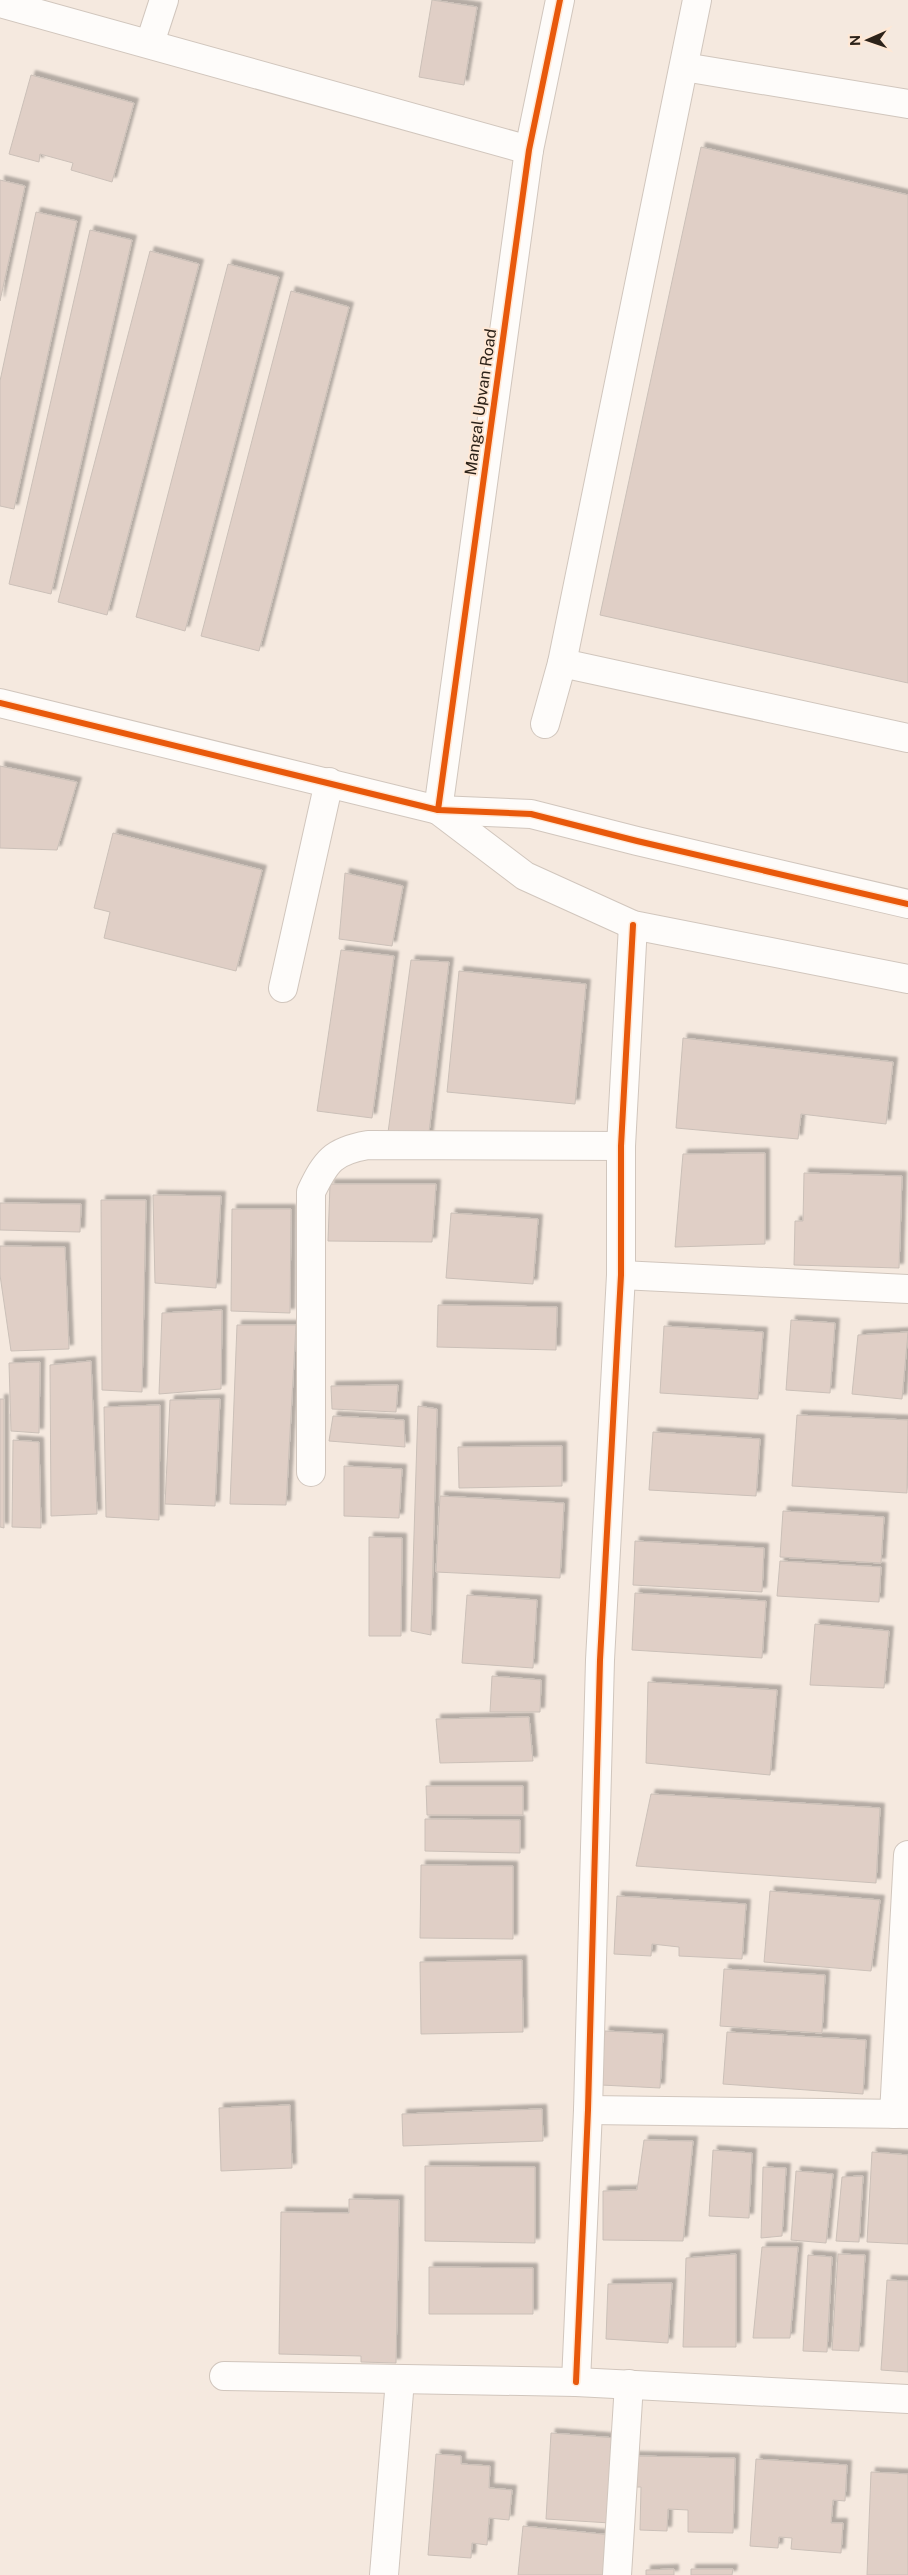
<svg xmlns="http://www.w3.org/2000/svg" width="908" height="2575" font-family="'Public Sans',sans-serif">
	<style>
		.building { fill: #e0cfc6; stroke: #cbc0b8; filter: url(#shadow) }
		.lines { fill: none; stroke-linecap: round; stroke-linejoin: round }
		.minor-casing { stroke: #d1c6bd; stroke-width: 30 }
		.minor { stroke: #fefcfa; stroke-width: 28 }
		.cycleway-casing { stroke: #ffe8d5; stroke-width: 9 }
		.cycleway { stroke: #e8590c; stroke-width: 6 }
		.labels { text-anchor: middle; stroke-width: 4; stroke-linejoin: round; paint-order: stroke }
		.street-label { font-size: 16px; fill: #2d231a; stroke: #ffe8d5 }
	</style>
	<defs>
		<filter id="shadow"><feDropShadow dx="4.5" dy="-4.5" stdDeviation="1" flood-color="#0004"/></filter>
	</defs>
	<rect width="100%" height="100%" fill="#f5e9df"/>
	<g class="building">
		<path d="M432,0L477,7L464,85L419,77Z"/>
		<path d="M31,75L134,103L112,182L71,170L73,163L40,154L39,162L9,154Z"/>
		<path d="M701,147L908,195V683L600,615Z"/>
		<path d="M0,180L25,186L0,301Z"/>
		<path d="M36,212L77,221L14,509L0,506V381Z"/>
		<path d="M90,230L132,240L51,594L9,584Z"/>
		<path d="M150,251L199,264L107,615L58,602Z"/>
		<path d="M228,264L279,277L185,631L136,617Z"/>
		<path d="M291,291L349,307L259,651L201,636Z"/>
		<path d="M0,766L77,782L57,850L0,848Z"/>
		<path d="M113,833L262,870L236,971L104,938L110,912L94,908Z"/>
		<path d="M345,873L403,886L392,946L339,939Z"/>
		<path d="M341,950L394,956L372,1118L317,1111Z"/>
		<path d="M411,960L449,962L428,1141L387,1140Z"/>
		<path d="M459,971L586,984L575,1104L447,1092Z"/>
		<path d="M683,1038L893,1062L886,1124L801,1114L798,1139L676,1128Z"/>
		<path d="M765,1153V1244L675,1247L683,1154Z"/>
		<path d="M804,1173L902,1176L899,1268L794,1265L795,1221H803Z"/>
		<path d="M330,1184H436L432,1242L328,1241Z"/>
		<path d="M153,1195L221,1196L216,1288L155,1283Z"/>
		<path d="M101,1200H146L142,1392L102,1390Z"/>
		<path d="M0,1203L81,1204L80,1232L0,1230Z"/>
		<path d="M232,1209H291L290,1313L231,1311Z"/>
		<path d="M451,1213L538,1219L533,1284L446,1278Z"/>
		<path d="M0,1246L65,1247L69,1349L11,1351L0,1275Z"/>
		<path d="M438,1305L557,1307L556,1350L437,1347Z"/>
		<path d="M222,1310L221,1389L159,1394L162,1313Z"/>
		<path d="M791,1320L835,1323L830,1393L786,1390Z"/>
		<path d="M237,1325H296L286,1505L230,1504Z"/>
		<path d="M664,1326L763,1332L758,1399L660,1393Z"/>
		<path d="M908,1332L902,1399L852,1394L858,1335Z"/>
		<path d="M91,1361L97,1514L51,1516L50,1365Z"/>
		<path d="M40,1362L39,1433L11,1431L9,1363Z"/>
		<path d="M398,1385L396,1412L332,1409L331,1386Z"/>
		<path d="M0,1399H4V1528L0,1527Z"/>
		<path d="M220,1399L215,1506L165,1504L170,1400Z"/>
		<path d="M160,1405L159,1520L106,1517L104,1407Z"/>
		<path d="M418,1406L437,1409L431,1635L411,1631Z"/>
		<path d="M797,1415L908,1420L907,1493L792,1486Z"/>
		<path d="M333,1416L404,1420L405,1447L329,1441Z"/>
		<path d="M653,1432L760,1439L756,1496L649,1490Z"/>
		<path d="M13,1440L39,1442L41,1528L12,1527Z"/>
		<path d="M562,1446V1486L459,1488L458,1447Z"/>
		<path d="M344,1466L402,1469L399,1518L344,1516Z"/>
		<path d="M440,1496L564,1503L560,1578L436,1572Z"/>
		<path d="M783,1511L884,1517L881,1563L780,1557Z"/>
		<path d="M369,1537L402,1538L401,1636H369Z"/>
		<path d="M635,1541L764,1548L762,1592L633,1585Z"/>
		<path d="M780,1561L881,1567L879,1602L777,1596Z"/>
		<path d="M635,1593L766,1601L762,1658L632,1650Z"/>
		<path d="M467,1595L537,1600L533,1668L462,1663Z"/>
		<path d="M815,1624L889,1631L884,1688L810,1685Z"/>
		<path d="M492,1676L541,1680L540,1712H490Z"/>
		<path d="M648,1682L777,1690L770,1775L646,1763Z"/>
		<path d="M529,1717L533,1761L440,1763L436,1719Z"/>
		<path d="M426,1786H523V1815H427Z"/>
		<path d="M651,1794L880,1808L876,1883L636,1866Z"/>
		<path d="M425,1819L520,1820V1853L425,1851Z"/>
		<path d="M421,1865L513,1866V1939L420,1938Z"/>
		<path d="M770,1891L880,1900L871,1971L764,1962Z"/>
		<path d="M617,1896L746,1904L742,1959L679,1956V1947L652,1944L651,1956L614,1954Z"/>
		<path d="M522,1960L523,2032L421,2034L420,1962Z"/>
		<path d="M724,1969L825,1975L822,2033L720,2026Z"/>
		<path d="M605,2031L663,2034L660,2088L601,2085Z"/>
		<path d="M727,2032L866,2040L863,2094L723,2084Z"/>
		<path d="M290,2105L292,2168L221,2171L219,2108Z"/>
		<path d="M542,2109L543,2141L403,2146L402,2114Z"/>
		<path d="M644,2140L693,2141L683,2241L603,2240V2191L637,2190Z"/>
		<path d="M713,2150L752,2153L749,2218L709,2216Z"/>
		<path d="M872,2152L908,2155V2244L867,2242Z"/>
		<path d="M425,2166L535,2167V2243L425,2241Z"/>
		<path d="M763,2167L786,2168L782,2236L761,2238Z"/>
		<path d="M796,2171L833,2174L826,2243L791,2240Z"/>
		<path d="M863,2176L859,2242L836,2241L842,2177Z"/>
		<path d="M349,2199L399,2200L396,2363L361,2362V2356L279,2354L281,2212L349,2213Z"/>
		<path d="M762,2247H798L790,2338H753Z"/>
		<path d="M736,2254V2347H683L686,2258Z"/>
		<path d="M838,2254L865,2255L859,2351L832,2350Z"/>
		<path d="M808,2255L832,2257L827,2352L803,2351Z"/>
		<path d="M429,2267L533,2268V2314H429Z"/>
		<path d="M887,2280L908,2281V2372L881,2370Z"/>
		<path d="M672,2283L668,2343L606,2339L608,2284Z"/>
		<path d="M551,2433L616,2438L610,2523L546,2519Z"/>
		<path d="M436,2454L461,2456V2464L490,2466L489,2488L512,2490L509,2520L489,2518L487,2545L472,2543L471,2558L428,2555Z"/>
		<path d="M632,2456L735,2458L733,2533L688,2532V2510L668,2509L667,2531L640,2530L641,2487H631Z"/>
		<path d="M756,2459L847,2465L845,2501L833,2500L831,2523H843L841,2553L791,2549L792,2538L779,2537L778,2548L750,2546Z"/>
		<path d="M871,2472L908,2474V2575H867Z"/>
		<path d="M523,2526L611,2535L607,2575H518Z"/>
		<path d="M674,2569V2575H646V2570Z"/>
		<path d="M691,2569H733L732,2575H691Z"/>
	</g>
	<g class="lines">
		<defs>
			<g id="minor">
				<path d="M0,3L529,150"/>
				<path d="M150,43L164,0"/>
				<path d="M684,67L908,104"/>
				<path d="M562,663L908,738"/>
				<path d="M0,703L438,810L531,814L637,841L908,904"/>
				<path d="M545,724L562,663L697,0"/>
				<path d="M438,810L529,150L560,0"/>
				<path d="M438,810L525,876L633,925L908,979"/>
				<path d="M283,988L329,782"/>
				<path d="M621,1275L908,1289"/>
				<path d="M311,1472V1192C326,1161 333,1151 368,1145L621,1146"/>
				<path d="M588,2110L908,2114"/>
				<path d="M894,2114L908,1855"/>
				<path d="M224,2376L576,2382L908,2399"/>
				<path d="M576,2382L588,2110L600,1660L621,1275V1146L633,925"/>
				<path d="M384,2575L400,2380"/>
				<path d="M617,2575L629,2384"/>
			</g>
		</defs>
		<use href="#minor" class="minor-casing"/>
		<use href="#minor" class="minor"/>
		<defs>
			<g id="cycleway">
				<path d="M0,703L438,810L531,814L637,841L908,904"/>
				<path d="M438,810L529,150L560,0"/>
				<path d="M576,2382L588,2110L600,1660L621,1275V1146L633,925"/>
			</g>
		</defs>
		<use href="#cycleway" class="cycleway-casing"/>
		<use href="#cycleway" class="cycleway"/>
	</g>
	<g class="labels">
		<g class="street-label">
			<text transform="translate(480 402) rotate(-82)" y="6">Mangal Upvan Road</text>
		</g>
	</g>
	<g transform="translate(868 40) rotate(268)" stroke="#ffe8d5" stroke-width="4" paint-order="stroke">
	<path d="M0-4L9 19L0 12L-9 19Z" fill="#2d231a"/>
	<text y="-8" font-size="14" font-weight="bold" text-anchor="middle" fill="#2d231a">N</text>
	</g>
</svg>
